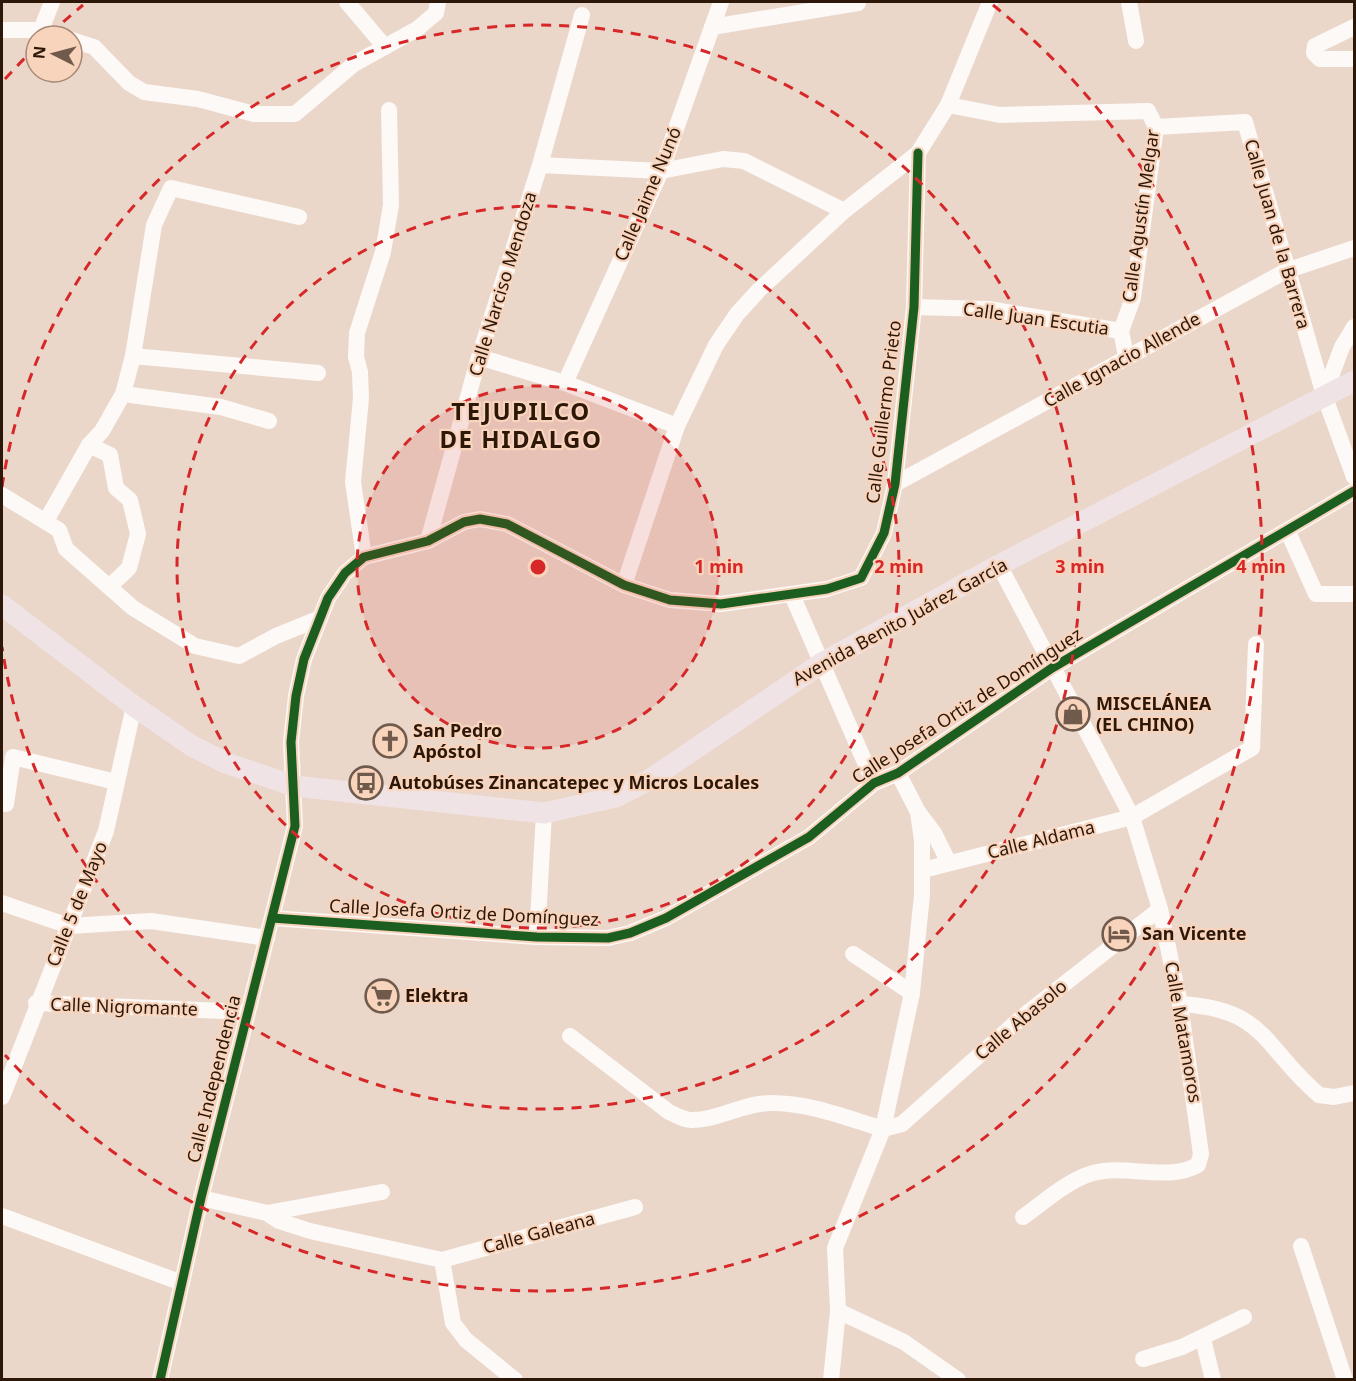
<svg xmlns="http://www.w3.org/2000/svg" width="1356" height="1381" font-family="'Noto Sans',sans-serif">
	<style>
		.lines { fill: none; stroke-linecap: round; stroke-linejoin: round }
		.minor { stroke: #fcf9f7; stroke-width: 16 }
		.major { stroke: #f0e3e5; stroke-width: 21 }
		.cycleway-casing { stroke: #f8d4bd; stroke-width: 13 }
		.cycleway { stroke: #1b5e20; stroke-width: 9 }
		.ring { fill: none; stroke: #d62828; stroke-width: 3; stroke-dasharray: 10 8 }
		.labels { text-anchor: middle; stroke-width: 4.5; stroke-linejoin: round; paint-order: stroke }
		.street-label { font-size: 18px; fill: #2c1708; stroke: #f8d4bd }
		.poi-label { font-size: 18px; font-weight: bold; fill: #2c1708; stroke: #f8d4bd; text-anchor: start }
		.district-label { font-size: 24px; font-weight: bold; letter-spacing: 1.5px; fill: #2c1708; stroke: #f8d4bd }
		.centre { fill: #d62828; stroke: #f8d4bd; stroke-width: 3 }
		.ring-label { font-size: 18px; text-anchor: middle; font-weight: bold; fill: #d62828; stroke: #f8d4bd; stroke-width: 4.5; stroke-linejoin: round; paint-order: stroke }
	</style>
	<rect width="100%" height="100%" fill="#ebd7ca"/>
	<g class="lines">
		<g class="minor">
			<path d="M347,2L385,47"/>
			<path d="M1129,2L1136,41"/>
			<path d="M712,27L858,3"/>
			<path d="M1354,27L1315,46L1314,53L1320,59H1354"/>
			<path d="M2,30H41L58,36"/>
			<path d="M41,30L52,2"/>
			<path d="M72,40L94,47L129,83L144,92L198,99L254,114H295L354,64L417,29L436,13L438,2"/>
			<path d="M948,105L1000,115L1148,111L1156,127L1133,298L1121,331L1126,356"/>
			<path d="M1156,127L1245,122L1324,395L1354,477"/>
			<path d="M540,165L661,171L723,159L744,161L844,211"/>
			<path d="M914,307L988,309L1121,331"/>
			<path d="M133,356L318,373"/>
			<path d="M479,357L565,383L677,426"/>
			<path d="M565,383L661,171L721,2"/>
			<path d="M123,394L221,407L269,421"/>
			<path d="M1324,395L1342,347L1354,327"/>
			<path d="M89,445L110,455L116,488L130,500L138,534L129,568L110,586"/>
			<path d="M895,484L1286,271L1354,248"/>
			<path d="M2,495L59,530L66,549L133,608L195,646L239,656L276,636L318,619"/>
			<path d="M46,521L89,445L102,431L123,394L133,356L154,225L171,188L299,217"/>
			<path d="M1288,532L1316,594H1354"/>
			<path d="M428,541L479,357L540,165L582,15"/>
			<path d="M364,557L353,482L361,398L360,372L356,357L357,333L383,252L391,205L389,110"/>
			<path d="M999,565L1132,817L1160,909L1180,1004L1201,1154L1198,1165C1167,1182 1127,1164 1093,1173C1068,1180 1044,1202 1023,1217"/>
			<path d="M624,585L677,426L716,345L737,314L759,290L844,211L918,153L948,105L990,2"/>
			<path d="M792,595L874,783"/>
			<path d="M2,803L6,804L13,757L116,782"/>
			<path d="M919,813L934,833L949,863"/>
			<path d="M923,870L1132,817L1252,748L1256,644"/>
			<path d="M2,903L69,926L151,921L267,938"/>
			<path d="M272,918L537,937L608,938L630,933L666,918L809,837L874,783L898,773L1052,668L1354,491"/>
			<path d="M537,937L544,813"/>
			<path d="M853,954L912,993"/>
			<path d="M36,1003L247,1012"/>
			<path d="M1180,1004C1268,1009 1263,1048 1319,1095L1334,1097L1354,1093"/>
			<path d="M570,1036L669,1112C676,1115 683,1120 691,1120C716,1121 743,1103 771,1103C810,1103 847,1118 883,1129L902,1124L1022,1017L1160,909"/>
			<path d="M2,1097L106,831L134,706"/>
			<path d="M201,1198L267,1213L279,1221L310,1231L442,1260L635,1207"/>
			<path d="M267,1213L382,1192"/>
			<path d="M2,1216L182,1283"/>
			<path d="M1301,1246L1345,1380"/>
			<path d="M442,1260L453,1323L466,1340L515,1380"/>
			<path d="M838,1311L904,1342L958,1380"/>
			<path d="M1203,1339L1213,1380"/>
			<path d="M1143,1359L1182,1347L1244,1317"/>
			<path d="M160,1380L201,1198L295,826L291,742L296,696L304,659L328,598L345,573L364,557L428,541L464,522L480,519L507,524L624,585L670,600L721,604L827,589L861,578L884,533L895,484L914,307L918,153"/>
			<path d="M831,1380L838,1311L835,1248L883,1129L912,993L922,895V841L918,812L898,773"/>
		</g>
		<path class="major" d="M2,605L134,706L192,746L226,763L294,786L544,813L616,797L649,780L822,663L999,565L1354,381"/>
		<defs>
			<g id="cycleway">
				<path d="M272,918L537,937L608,938L630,933L666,918L809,837L874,783L898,773L1052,668L1354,491"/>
				<path d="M160,1380L201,1198L295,826L291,742L296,696L304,659L328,598L345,573L364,557L428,541L464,522L480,519L507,524L624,585L670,600L721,604L827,589L861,578L884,533L895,484L914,307L918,153"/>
			</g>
		</defs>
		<use href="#cycleway" class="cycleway-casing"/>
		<use href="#cycleway" class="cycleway"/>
	</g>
	<circle cx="538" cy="567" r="181" fill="#d62828" fill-opacity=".12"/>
	<g class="ring">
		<circle cx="538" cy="567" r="181"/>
		<circle cx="538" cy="567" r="361"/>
		<path d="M2 487A542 542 0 1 1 2 647"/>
		<path d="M5 79A723 723 0 0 1 36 47M50 34A723 723 0 0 1 83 5M993 5A723 723 0 1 1 5 1055"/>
	</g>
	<defs>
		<symbol id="shop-ring" viewBox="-11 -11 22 22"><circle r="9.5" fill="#f8d4bd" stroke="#6f5a4c" stroke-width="1.5"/><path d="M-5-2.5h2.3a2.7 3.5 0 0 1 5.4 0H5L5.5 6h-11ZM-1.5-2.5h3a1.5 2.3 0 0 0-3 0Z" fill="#6f5a4c"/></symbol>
		<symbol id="church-ring" viewBox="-11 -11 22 22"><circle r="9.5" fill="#f8d4bd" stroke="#6f5a4c" stroke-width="1.5"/><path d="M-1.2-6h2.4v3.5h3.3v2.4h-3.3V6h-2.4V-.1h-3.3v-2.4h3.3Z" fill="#6f5a4c"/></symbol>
		<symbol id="bus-ring" viewBox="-11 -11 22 22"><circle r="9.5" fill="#f8d4bd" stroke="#6f5a4c" stroke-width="1.5"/><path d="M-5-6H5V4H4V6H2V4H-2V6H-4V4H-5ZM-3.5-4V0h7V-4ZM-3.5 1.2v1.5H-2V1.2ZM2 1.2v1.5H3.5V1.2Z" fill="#6f5a4c"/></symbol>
		<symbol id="hotel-ring" viewBox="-11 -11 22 22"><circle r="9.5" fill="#f8d4bd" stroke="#6f5a4c" stroke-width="1.5"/><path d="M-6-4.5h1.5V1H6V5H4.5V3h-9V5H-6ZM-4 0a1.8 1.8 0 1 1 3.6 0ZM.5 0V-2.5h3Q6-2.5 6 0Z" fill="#6f5a4c"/></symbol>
		<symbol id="supermarket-ring" viewBox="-11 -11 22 22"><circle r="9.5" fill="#f8d4bd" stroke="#6f5a4c" stroke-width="1.5"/><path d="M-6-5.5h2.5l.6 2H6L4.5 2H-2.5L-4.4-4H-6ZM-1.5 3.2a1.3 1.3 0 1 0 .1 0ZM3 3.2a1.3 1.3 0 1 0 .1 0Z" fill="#6f5a4c"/></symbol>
	</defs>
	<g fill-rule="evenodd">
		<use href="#shop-ring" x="1054" y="695" width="38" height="38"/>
		<use href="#church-ring" x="371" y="722" width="38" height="38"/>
		<use href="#bus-ring" x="347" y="764" width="38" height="38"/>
		<use href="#hotel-ring" x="1100" y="915" width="38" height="38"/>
		<use href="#supermarket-ring" x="363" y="977" width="38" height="38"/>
	</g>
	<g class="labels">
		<g class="street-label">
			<text transform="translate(648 194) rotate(-67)" y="6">Calle Jaime Nunó</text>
			<text transform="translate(1141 216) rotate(-82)" y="6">Calle Agustín Melgar</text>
			<text transform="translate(1277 234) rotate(74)" y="6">Calle Juan de la Barrera</text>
			<text transform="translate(503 284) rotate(-73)" y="6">Calle Narciso Mendoza</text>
			<text transform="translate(1036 319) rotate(8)" y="6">Calle Juan Escutia</text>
			<text transform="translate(1122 360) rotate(-29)" y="6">Calle Ignacio Allende</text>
			<text transform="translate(884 412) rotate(-83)" y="6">Calle Guillermo Prieto</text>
			<text transform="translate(900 622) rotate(-29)" y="6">Avenida Benito Juárez García</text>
			<text transform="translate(967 706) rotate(-33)" y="6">Calle Josefa Ortiz de Domínguez</text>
			<text transform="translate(1041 840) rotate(-14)" y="6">Calle Aldama</text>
			<text transform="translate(77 904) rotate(-68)" y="6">Calle 5 de Mayo</text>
			<text transform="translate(464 913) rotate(3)" y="6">Calle Josefa Ortiz de Domínguez</text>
			<text transform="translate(124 1007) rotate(2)" y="6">Calle Nigromante</text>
			<text transform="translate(1021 1020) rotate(-40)" y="6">Calle Abasolo</text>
			<text transform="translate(1183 1032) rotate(80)" y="6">Calle Matamoros</text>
			<text transform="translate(214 1079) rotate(-76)" y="6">Calle Independencia</text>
			<text transform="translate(539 1233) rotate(-15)" y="6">Calle Galeana</text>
		</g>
		<g class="poi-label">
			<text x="1096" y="710">MISCELÁNEA<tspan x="1096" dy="21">(EL CHINO)</tspan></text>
			<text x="413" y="737">San Pedro<tspan x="413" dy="21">Apóstol</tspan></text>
			<text x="389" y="789">Autobúses Zinancatepec y Micros Locales</text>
			<text x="1142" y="940">San Vicente</text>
			<text x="405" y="1002">Elektra</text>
		</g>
		<g class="district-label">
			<text x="521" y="420">TEJUPILCO<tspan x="521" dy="28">DE HIDALGO</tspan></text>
		</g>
	</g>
	<circle cx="538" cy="567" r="9" class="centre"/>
	<g class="ring-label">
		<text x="719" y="573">1 min</text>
		<text x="899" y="573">2 min</text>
		<text x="1080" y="573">3 min</text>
		<text x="1261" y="573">4 min</text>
	</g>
	<rect width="1356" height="1381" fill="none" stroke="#2c1708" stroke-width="6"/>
	<g transform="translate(54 54) rotate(276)"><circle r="28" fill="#f8d4bd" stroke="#a68875" stroke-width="1.5"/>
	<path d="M0-4.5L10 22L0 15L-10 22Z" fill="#6f5a4c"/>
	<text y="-9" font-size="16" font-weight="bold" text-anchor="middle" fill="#2c1708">N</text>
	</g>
</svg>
